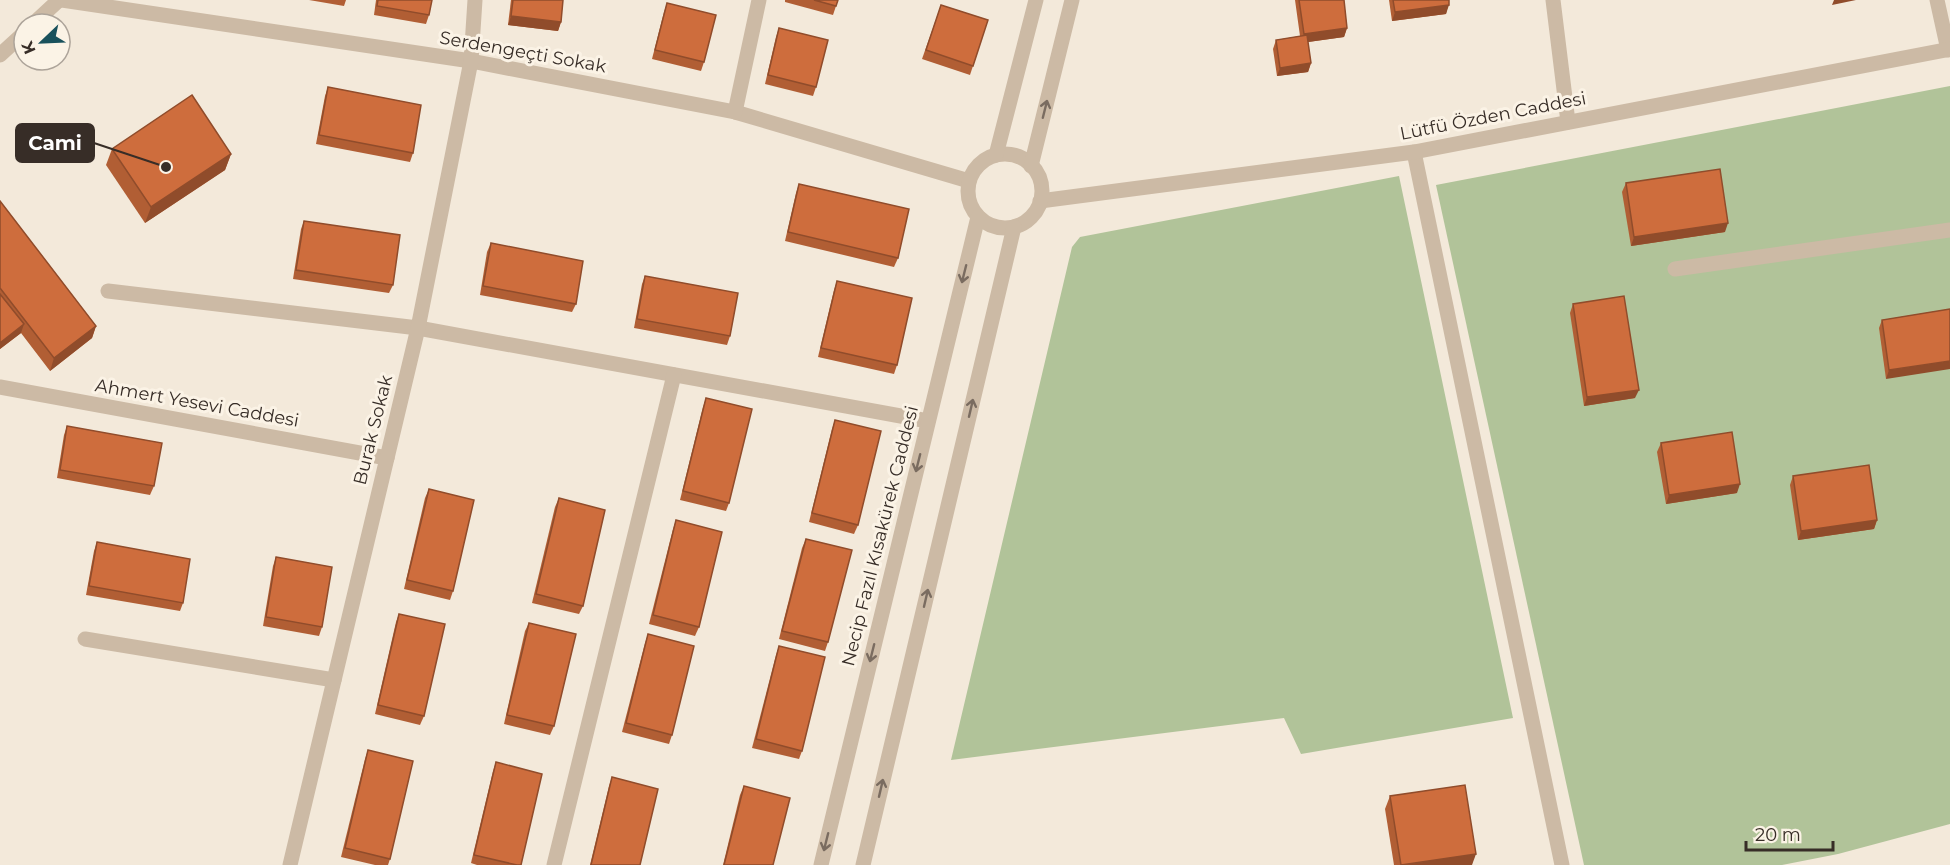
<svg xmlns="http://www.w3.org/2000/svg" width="1950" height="865" font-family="Montserrat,sans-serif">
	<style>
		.green { fill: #b1c399 }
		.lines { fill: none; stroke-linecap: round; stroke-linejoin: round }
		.minor { stroke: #ccbaa5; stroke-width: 15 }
		.tertiary { stroke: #ccbaa5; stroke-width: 15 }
		.wall { fill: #b15e34 }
		.shaded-wall { fill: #904c2b }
		.building { fill: #ce6d3d; stroke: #904c2b; stroke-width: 1.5 }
		.oneway { stroke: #7a6c60 }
		.labels { text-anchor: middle; stroke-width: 6; stroke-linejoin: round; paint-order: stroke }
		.street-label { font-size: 18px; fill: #372d27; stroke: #fbf3e6 }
		.leader { fill: none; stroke: #372d27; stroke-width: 2 }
		.callout-dot { fill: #372d27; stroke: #fbf3e6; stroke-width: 2 }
		.callout { fill: #372d27; stroke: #372d27; stroke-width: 2 }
		.callout-label { font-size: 20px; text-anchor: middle; font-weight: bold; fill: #fff }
	</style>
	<rect width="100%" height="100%" fill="#f3e9da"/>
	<g class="green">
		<path d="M1950,86V824L1838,854L1782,865H1584L1436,185Z"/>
		<path d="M1399,176L1513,718L1301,754L1284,718L951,760L1072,247L1080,237Z"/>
	</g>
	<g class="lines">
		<g class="minor">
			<path d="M62,0L471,61L735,112L969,181"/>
			<path d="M1553,0L1568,122"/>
			<path d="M1937,0L1948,50"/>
			<path d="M33,24L59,0"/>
			<path d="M0,55L24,33"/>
			<path d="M735,112L759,0"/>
			<path d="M1414,152L1562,865"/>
			<path d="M1040,201L1414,152L1950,49"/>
			<path d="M1675,269L1950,230"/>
			<path d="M108,291L418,328L928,421"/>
			<path d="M0,387L387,458"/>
			<path d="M85,639L334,680"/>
			<path d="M290,865L418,328L471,61L475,0"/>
			<path d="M554,865L674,375"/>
		</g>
		<g class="tertiary">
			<circle cx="1005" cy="191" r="37"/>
			<path d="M996,155L1036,0"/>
			<path d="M1031,166L1072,0"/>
			<path d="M821,865L978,217"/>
			<path d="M863,865L1014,227"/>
		</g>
	</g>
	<g class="wall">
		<path d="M309,0H346L344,6Z"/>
		<path d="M376,0H432L429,15L426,24L374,15Z"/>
		<path d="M511,0H563L561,22L558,31L508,25Z"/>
		<path d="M785,0H838L833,15L785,2Z"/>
		<path d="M1295,0H1344L1347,28L1344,37L1308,42L1311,63L1308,72L1277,76L1273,49L1276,40L1300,36Z"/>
		<path d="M1389,0H1449L1446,14L1392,21Z"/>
		<path d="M667,3L704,62L701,71L652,59L664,12Z"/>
		<path d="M941,5L988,20L970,75L922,59Z"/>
		<path d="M779,28L816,87L813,96L765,84L776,37Z"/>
		<path d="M328,87L413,153L410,162L316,144L325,96Z"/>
		<path d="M112,149L231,154L225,170L145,223L106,165Z"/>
		<path d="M1626,183L1725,232L1631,246L1622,192Z"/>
		<path d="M799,184L898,258L894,267L785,241L796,193Z"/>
		<path d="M0,201L96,326L92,338L50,371L21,333L0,349Z"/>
		<path d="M304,221L393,285L389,293L293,279L301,229Z"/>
		<path d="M491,243L576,304L572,312L480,295L487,252Z"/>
		<path d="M645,276L730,336L727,345L634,328L642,284Z"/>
		<path d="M837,281L897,365L894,374L818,357L834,290Z"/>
		<path d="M1573,304L1635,398L1584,406L1570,313Z"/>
		<path d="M1950,309L1886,379L1879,328L1882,320Z"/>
		<path d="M706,398L729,503L726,511L680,500L703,407Z"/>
		<path d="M835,420L858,525L854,534L809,522L832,429Z"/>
		<path d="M67,426L154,486L150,495L57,478L64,435Z"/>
		<path d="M1661,443L1737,493L1666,504L1657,452Z"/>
		<path d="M1793,476L1877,520L1874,529L1798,540L1790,485Z"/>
		<path d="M429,489L453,591L450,600L404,589L425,498Z"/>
		<path d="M559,498L583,606L579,614L532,603L555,507Z"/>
		<path d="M676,520L699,627L695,636L649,624L673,529Z"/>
		<path d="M806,539L828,642L825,651L779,639L802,548Z"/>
		<path d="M97,542L183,603L180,611L86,595L94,551Z"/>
		<path d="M276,557L322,627L319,636L263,626L273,566Z"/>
		<path d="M399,614L424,716L420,725L375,714L396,622Z"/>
		<path d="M529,623L554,726L550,735L504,724L525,631Z"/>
		<path d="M648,634L672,735L669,744L622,732L645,643Z"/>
		<path d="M779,646L802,751L799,759L752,748L776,655Z"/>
		<path d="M368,750L390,859L388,865H375L341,857L365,759Z"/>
		<path d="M496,762L521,865H477L471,863L493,771Z"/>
		<path d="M612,777L640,865H590L609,786Z"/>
		<path d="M744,786L773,865H723L740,795Z"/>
		<path d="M1390,796L1472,865H1394L1385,809Z"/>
	</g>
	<g class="shaded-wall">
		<path d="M1834,0H1856L1832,5Z"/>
		<path d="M1449,5L1446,14L1392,21L1395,12Z"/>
		<path d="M511,16L561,22L558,31L508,25Z"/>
		<path d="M1347,28L1344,37L1301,43L1304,34Z"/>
		<path d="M1311,63L1308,72L1277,76L1280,68Z"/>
		<path d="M231,154L225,170L145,223L151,207Z"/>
		<path d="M1728,223L1725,232L1631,246L1634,237Z"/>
		<path d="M24,324L21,333L0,349V343Z"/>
		<path d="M96,326L92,338L50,371L54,358Z"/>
		<path d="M1950,361V369L1886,379L1889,370Z"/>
		<path d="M1639,390L1635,398L1584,406L1587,397Z"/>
		<path d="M1740,484L1737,493L1666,504L1669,495Z"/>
		<path d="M1877,520L1874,529L1798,540L1801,531Z"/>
		<path d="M1476,854L1472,865H1404Z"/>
	</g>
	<g class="building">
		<path d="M378,0H432L429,15L377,6Z"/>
		<path d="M513,0H563L561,22L511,16Z"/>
		<path d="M814,0H838L836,6Z"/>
		<path d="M1299,0H1344L1347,28L1304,34Z"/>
		<path d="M1393,0H1449V5L1395,12Z"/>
		<path d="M667,3L716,15L704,62L655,50Z"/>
		<path d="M941,5L988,20L973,66L926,50Z"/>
		<path d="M779,28L828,40L816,87L768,75Z"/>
		<path d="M1307,35L1311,63L1280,68L1276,40Z"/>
		<path d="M328,87L421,105L413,153L319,135Z"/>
		<path d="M192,95L231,154L151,207L112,149Z"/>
		<path d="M1720,169L1728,223L1634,237L1626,183Z"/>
		<path d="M799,184L909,209L898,258L788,232Z"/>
		<path d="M0,201L96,326L54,358L0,288Z"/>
		<path d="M304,221L400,235L393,285L296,270Z"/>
		<path d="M491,243L583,261L576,304L483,286Z"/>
		<path d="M645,276L738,293L730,336L637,319Z"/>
		<path d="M837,281L912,298L897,365L821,348Z"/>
		<path d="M0,294L24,324L0,343Z"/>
		<path d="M1624,296L1639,390L1587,397L1573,304Z"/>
		<path d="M1950,309V361L1889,370L1882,320Z"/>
		<path d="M706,398L752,409L729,503L683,491Z"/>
		<path d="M835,420L881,431L858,525L812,513Z"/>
		<path d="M67,426L162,443L154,486L60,470Z"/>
		<path d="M1732,432L1740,484L1669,495L1661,443Z"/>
		<path d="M1869,465L1877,520L1801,531L1793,476Z"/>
		<path d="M429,489L474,500L453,591L407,580Z"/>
		<path d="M559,498L605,510L583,606L536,594Z"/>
		<path d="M676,520L722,532L699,627L653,615Z"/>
		<path d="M806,539L852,550L828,642L782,631Z"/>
		<path d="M97,542L190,559L183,603L89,586Z"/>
		<path d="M276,557L332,567L322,627L266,617Z"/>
		<path d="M399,614L445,624L424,716L378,705Z"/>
		<path d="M529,623L576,634L554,726L507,715Z"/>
		<path d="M648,634L694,646L672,735L626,723Z"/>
		<path d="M779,646L825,657L802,751L756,739Z"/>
		<path d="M368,750L413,761L390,859L345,848Z"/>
		<path d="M496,762L542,774L521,865H517L474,855Z"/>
		<path d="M612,777L658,789L640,865H591Z"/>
		<path d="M1465,785L1476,854L1401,865L1390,796Z"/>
		<path d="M744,786L790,798L773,865H724Z"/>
	</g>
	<defs><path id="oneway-shaft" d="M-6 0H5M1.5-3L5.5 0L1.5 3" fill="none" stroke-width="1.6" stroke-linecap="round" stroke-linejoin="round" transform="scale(1.5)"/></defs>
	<g class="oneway">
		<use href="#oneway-shaft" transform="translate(1045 109) rotate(-76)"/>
		<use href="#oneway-shaft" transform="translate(964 274) rotate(104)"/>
		<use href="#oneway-shaft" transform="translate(971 408) rotate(-77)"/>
		<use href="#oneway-shaft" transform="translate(918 463) rotate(104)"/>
		<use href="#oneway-shaft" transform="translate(926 598) rotate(-77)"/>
		<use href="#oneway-shaft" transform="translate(872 653) rotate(104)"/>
		<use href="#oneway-shaft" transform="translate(881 788) rotate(-77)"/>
		<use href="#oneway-shaft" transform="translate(826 842) rotate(104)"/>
	</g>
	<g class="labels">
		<g class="street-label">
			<text transform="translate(523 52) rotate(10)" y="6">Serdengeçti Sokak</text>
			<text transform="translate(1493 116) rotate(-11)" y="6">Lütfü Özden Caddesi</text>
			<text transform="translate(197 403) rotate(10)" y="6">Ahmert Yesevi Caddesi</text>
			<text transform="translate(373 430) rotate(-76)" y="6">Burak Sokak</text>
			<text transform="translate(880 536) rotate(-76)" y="6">Necip Fazıl Kısakürek Caddesi</text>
		</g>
	</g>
	<path class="leader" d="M166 167L94 143"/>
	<circle class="callout-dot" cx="166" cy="167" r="6"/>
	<rect class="callout" x="16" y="124" width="78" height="38" rx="6"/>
	<g class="callout-label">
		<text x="55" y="150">Cami</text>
	</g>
	<g transform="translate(42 42) rotate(247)"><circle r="28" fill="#fbf3e6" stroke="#ada49a" stroke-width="1.5"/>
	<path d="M0-4.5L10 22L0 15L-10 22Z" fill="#19515c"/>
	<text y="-9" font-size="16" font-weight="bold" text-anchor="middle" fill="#372d27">K</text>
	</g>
	<path d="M1746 841v9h87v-9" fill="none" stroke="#372d27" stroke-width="3"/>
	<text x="1755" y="841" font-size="18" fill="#372d27" stroke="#fbf3e6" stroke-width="4.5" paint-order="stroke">20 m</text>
</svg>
